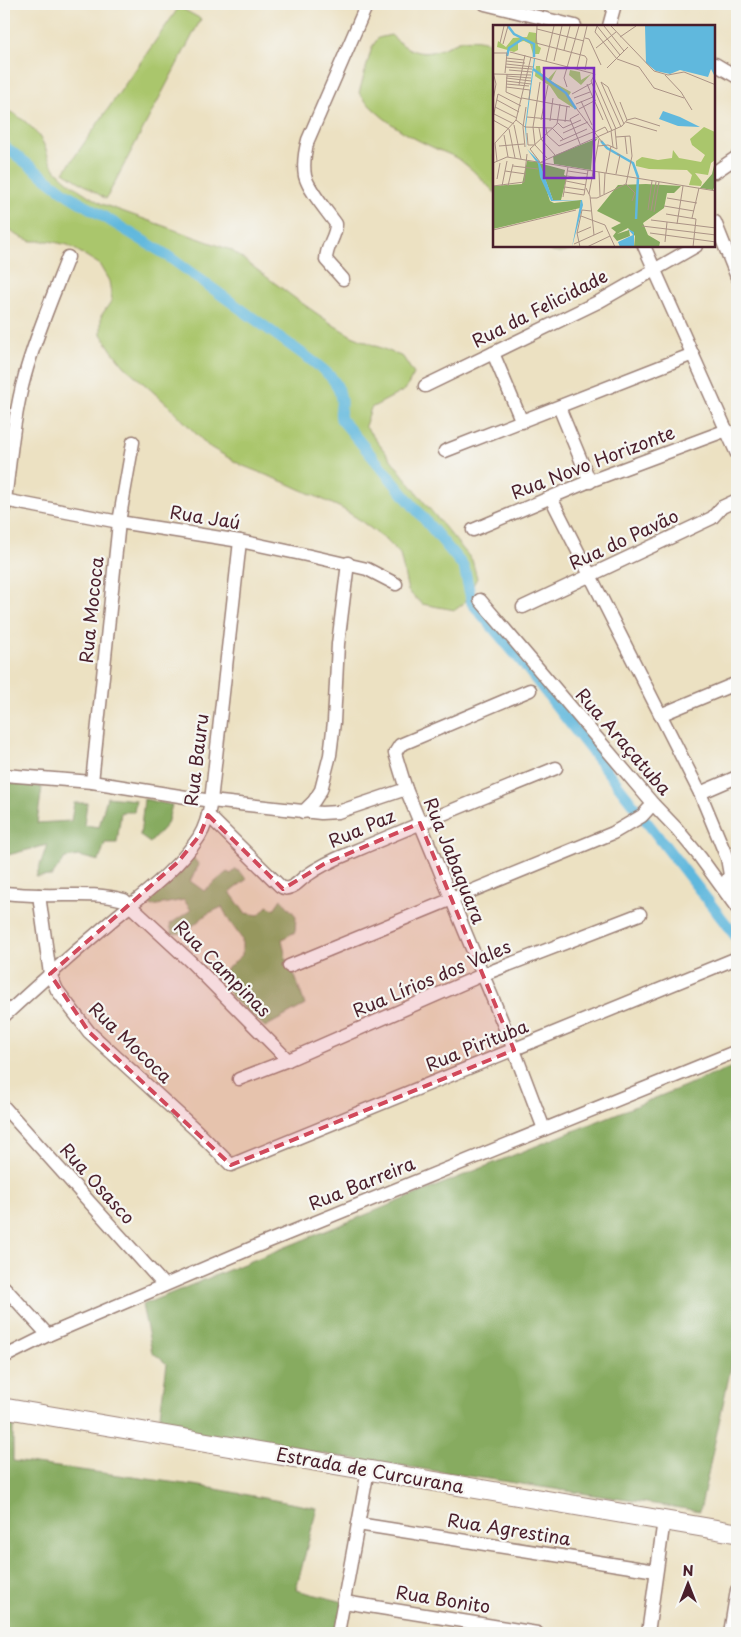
<svg xmlns="http://www.w3.org/2000/svg" width="741" height="1637" font-family="'Playpen Sans',sans-serif">
	<style>
		.green { fill: #aac66c; stroke: #7a724c }
		.forest { fill: #87ab60; stroke: #686546 }
		.lines { fill: none; stroke-linecap: round; stroke-linejoin: round }
		.canal { stroke: #60b8dd; stroke-width: 11 }
		.minor-casing { stroke: #9b8076; stroke-width: 15 }
		.primary-casing { stroke: #9b8076; stroke-width: 21 }
		.minor { stroke: #fff; stroke-width: 12 }
		.primary { stroke: #fff; stroke-width: 19 }
		.marked { fill: #d1495b; fill-opacity: 0.2; stroke: #d1495b; stroke-width: 4; stroke-dasharray: 10 6; stroke-linejoin: round }
		.labels { text-anchor: middle; stroke-width: 4.5; stroke-linejoin: round; paint-order: stroke }
		.street-label { font-size: 18px; fill: #4a1f2b; stroke: #f6f6f2 }
		.inset-river { fill: none; stroke: #60b8dd; stroke-width: 2.5 }
		.inset-road { fill: none; stroke: #ab9386; stroke-width: 1 }
		.view { fill: #7b2cbf; fill-opacity: 0.15; stroke: #7b2cbf; stroke-width: 2.5 }
		.inset-edge { fill: none; stroke: #4a1f2b; stroke-width: 2.5 }
	</style>
	<rect width="100%" height="100%" fill="#f6f6f2"/>
	<filter id="ink" filterUnits="userSpaceOnUse"><feTurbulence type="fractalNoise" baseFrequency=".02" numOctaves="2"/><feDisplacementMap in="SourceGraphic" scale="10" xChannelSelector="R" yChannelSelector="G"/><feConvolveMatrix kernelMatrix="1 2 1 2 8 2 1 2 1" color-interpolation-filters="sRGB"/></filter>
	<filter id="wash" filterUnits="userSpaceOnUse"><feTurbulence type="fractalNoise" baseFrequency=".0096" numOctaves="4" result="noise"/><feDisplacementMap in="SourceGraphic" scale="20" xChannelSelector="R" yChannelSelector="G"/><feGaussianBlur stdDeviation="1.12" result="paint"/><feColorMatrix in="noise" values="0 0 0 0 0 0 0 0 0 0 0 0 0 0 0 0 0 1.4 0 .05"/><feComposite in="paint" operator="in"/></filter>
	<g filter="url(#wash)">
		<rect width="100%" height="100%" fill="#ece1c2"/>
		<g class="green">
			<path d="M179,7L201,19L106,199L64,172Z"/>
			<path d="M391,35C409,52 422,58 446,47C452,45 458,40 464,40C475,38 485,41 495,44V193C483,181 472,168 458,159C449,153 439,151 430,146C405,135 375,115 359,93L372,47L378,38Z"/>
			<path d="M4,109C19,115 33,126 42,141C46,147 47,156 51,163C60,179 86,194 102,204L231,250L296,299L335,326L352,336L403,357L414,374L405,390L371,408L365,426L428,507L472,560L477,578L463,604L455,610L422,604L408,591L400,554L386,540L357,518L341,508L291,485L241,465L208,446L168,405L124,366L112,351L101,334V316L112,300L109,281L99,264L68,245L49,241H31L16,235L4,226Z"/>
			<path d="M544,246H579C567,253 554,257 544,246Z"/>
		</g>
		<g class="forest">
			<path d="M4,782L42,787L37,823L71,821L74,803H87L84,825L99,827L107,797L136,800L134,812H121L117,843H105L99,861L79,856L65,858L52,876L36,877L47,845L4,856Z"/>
			<path d="M144,799L172,805L167,824L150,843L140,836Z"/>
			<path d="M190,854L199,865L190,881L204,891L227,872L231,874L236,869L247,879L230,892L245,913L259,915L267,906L274,909L281,899L296,916L295,932L282,939L286,959L295,976L305,1005L265,1027L233,999L218,977L242,955V939L230,922L222,907L207,914L184,933L172,934L170,924L191,910L184,900L152,906L144,899Z"/>
			<path d="M737,1065V1339L700,1511L158,1429L167,1364L152,1352L142,1305Z"/>
			<path d="M4,1422L13,1424V1461L200,1486L317,1508L296,1590L344,1602L337,1633H4Z"/>
		</g>
		<g class="lines">
			<path class="canal" d="M4,146L68,195L165,254L311,360C326,372 339,380 341,400C342,407 339,411 341,419L464,567L472,603L526,667L737,938"/>
		</g>
	</g>
	<g filter="url(#ink)">
		<g class="lines">
			<defs>
				<g id="minor">
					<path d="M485,4L575,26"/>
					<path d="M609,26L615,4"/>
					<path d="M715,64L737,77"/>
					<path d="M715,172L737,157"/>
					<path d="M715,222L737,277"/>
					<path d="M644,246L737,454"/>
					<path d="M343,279L326,260C326,245 336,238 336,224C327,211 309,191 305,176C303,164 305,151 308,140L367,4"/>
					<path d="M493,353L522,422"/>
					<path d="M425,386L600,301L696,246"/>
					<path d="M559,407L590,482"/>
					<path d="M445,451L693,354"/>
					<path d="M551,498L700,793L727,858L730,875C725,881 727,888 728,895"/>
					<path d="M4,500L119,522L240,541L306,555L367,569L396,584"/>
					<path d="M4,508C10,464 13,418 25,375C36,335 53,296 68,257"/>
					<path d="M473,530L585,483L727,430"/>
					<path d="M480,600L653,804L676,828L700,857L737,908"/>
					<path d="M523,607L712,518L722,507L737,500"/>
					<path d="M530,690L400,745L395,753L406,789L514,1050L544,1129"/>
					<path d="M660,715L737,683"/>
					<path d="M4,775L92,782L211,801L321,813L338,812L406,789"/>
					<path d="M92,782L119,522L133,442"/>
					<path d="M700,793L737,777"/>
					<path d="M303,812L314,801L321,790L330,755L334,722L338,644L348,563"/>
					<path d="M208,815L280,886C284,889 286,889 291,887C297,885 301,879 306,876C320,866 335,859 350,853C418,824 487,796 556,768"/>
					<path d="M4,893C15,894 27,895 39,895C67,896 96,892 124,900L192,963L288,1060"/>
					<path d="M39,895L50,974L57,990L89,1032L196,1130L231,1165L737,958"/>
					<path d="M289,966L613,833L642,816L653,804"/>
					<path d="M4,1016C41,982 78,949 116,917C145,893 178,869 199,837C206,826 209,813 211,801L240,541"/>
					<path d="M239,1079L288,1060L482,975L640,914"/>
					<path d="M4,1107L164,1285"/>
					<path d="M4,1287L48,1335"/>
					<path d="M4,1357L48,1335L252,1248L737,1051"/>
					<path d="M358,1524L656,1571"/>
					<path d="M344,1602L537,1633"/>
					<path d="M338,1633L368,1470"/>
					<path d="M648,1633L664,1520"/>
					<path d="M730,1633L737,1590"/>
				</g>
				<path id="primary" d="M4,1408L737,1533"/>
			</defs>
			<use href="#minor" class="minor-casing"/>
			<use href="#primary" class="primary-casing"/>
			<use href="#minor" class="minor"/>
			<use href="#primary" class="primary"/>
		</g>
	</g>
	<path class="marked" d="M208,815L283,889L324,864L420,823L514,1050L231,1165L89,1032L50,974L178,862L200,835Z"/>
	<g class="labels">
		<g class="street-label">
			<text transform="translate(540 309) rotate(-27)" y="6">Rua da Felicidade</text>
			<text transform="translate(593 463) rotate(-21)" y="6">Rua Novo Horizonte</text>
			<text transform="translate(205 518) rotate(9)" y="6">Rua Jaú</text>
			<text transform="translate(624 540) rotate(-25)" y="6">Rua do Pavão</text>
			<text transform="translate(92 610) rotate(-84)" y="6">Rua Mococa</text>
			<text transform="translate(623 742) rotate(49)" y="6">Rua Araçatuba</text>
			<text transform="translate(197 760) rotate(-83)" y="6">Rua Bauru</text>
			<text transform="translate(362 829) rotate(-23)" y="6">Rua Paz</text>
			<text transform="translate(454 861) rotate(68)" y="6">Rua Jabaquara</text>
			<text transform="translate(222 969) rotate(45)" y="6">Rua Campinas</text>
			<text transform="translate(432 979) rotate(-23)" y="6">Rua Lírios dos Vales</text>
			<text transform="translate(130 1043) rotate(44)" y="6">Rua Mococa</text>
			<text transform="translate(477 1046) rotate(-22)" y="6">Rua Pirituba</text>
			<text transform="translate(97 1184) rotate(48)" y="6">Rua Osasco</text>
			<text transform="translate(362 1184) rotate(-22)" y="6">Rua Barreira</text>
			<text transform="translate(370 1471) rotate(10)" y="6">Estrada de Curcurana</text>
			<text transform="translate(509 1530) rotate(9)" y="6">Rua Agrestina</text>
			<text transform="translate(443 1600) rotate(9)" y="6">Rua Bonito</text>
		</g>
	</g>
	<g transform="translate(493 25)">
		<rect width="222" height="222" fill="#ece1c2"/>
		<path d="M36,7L43,8L45,21L48,23L46,29H40L37,19L31,16L25,17V25L21,27L4,22L5,16L13,22L20,13L34,12ZM43,41H47L48,48L55,54L64,44L58,56L78,67L75,72L82,84L65,73L57,61L42,51ZM77,45L87,47L88,55L98,49L88,60L76,50ZM211,102L222,107V135L218,138L215,150L202,148L209,157L208,161L196,160L199,150L194,145L156,144L143,141V136L149,132L165,135L179,133L180,125L186,133L208,137L212,130L199,120L197,114Z" fill="#aac66c"/>
		<path d="M105,113L100,119L98,145L61,139L60,131ZM34,136L45,137L57,176L61,178L88,175L87,183L0,204V161L29,159ZM222,136V160L220,165L207,163L219,149ZM46,138L72,145L71,150L74,151L68,175H60ZM153,159L188,161L181,168H174L171,183L150,198L155,210L167,217L166,222H141L142,211L135,203L124,209L136,205L137,211L124,216L120,211L123,207L118,203L128,198L104,186L125,160Z" fill="#87ab60"/>
		<path d="M152,1H222V52L218,44L215,52L187,45L177,49L163,46L153,38ZM41,33L42,34L33,101L34,124L46,136L60,175H89L90,180L79,222L88,175L58,176L47,152L45,139L34,124L32,102ZM170,86L187,92L207,102L185,101L166,94ZM135,204L141,207V222H127L125,217L140,210Z" fill="#60b8dd"/>
		<path class="inset-river" d="M15,1L21,9L41,19V32M14,31L16,23L28,15V12M40,44L73,68L83,84M108,116L114,123L140,138L145,152L143,194"/>
		<path class="inset-road" d="M44,1L43,18L92,31L94,34L92,45M104,1L102,7L124,34L146,42L161,63L191,73M104,1L127,30M111,1L131,26M118,1L161,46L175,50L191,47L223,60M44,4L91,16M127,12L143,1M92,13L96,14L108,40M7,18L11,1M10,19L15,1M103,23L123,7M71,25L77,1M17,27L102,49L98,56L119,106M0,28H14L12,48M13,33L31,35M13,36L32,38M53,36L61,1M61,36L69,1M13,39L40,42M12,42L39,44M84,43L94,1M114,43L135,22M16,45L39,47M0,47L3,59L0,75M1,49L38,50M14,49L13,67L29,74M172,50L188,67L199,85M14,51L38,53M13,53L38,56M101,53L123,104M13,56L38,59M47,57L40,102L42,120L54,133M108,57L115,62L131,99M108,57L128,102M13,59L36,61M94,59L110,95M26,60L32,30M13,62L37,65L36,74M74,62L71,53L86,1M79,69L99,58M29,73L77,82M81,73L97,67M4,75L26,87M88,76L99,100M127,77L134,95M83,79L100,72M2,82L24,93M83,83L109,117M86,84L103,75M1,89L21,99M86,89L77,94L87,119M34,92L78,96M0,93L5,69L28,81M0,95L16,104L22,133M23,95L32,102L59,103L70,114M48,95L55,60M134,95L142,93L167,101M57,96L60,73M72,97L74,81M133,97L164,106M65,98L70,103L88,95M21,100L28,134M46,103L48,114L62,130M53,103L54,110L66,121L100,107M118,106L120,122M102,107L112,102L115,107M34,108L35,120H41M70,108L95,97M11,110L15,132M132,111L134,129M123,112L137,111L139,131L133,159M67,116L94,104M6,121L31,119M105,121L115,120L124,124L122,104M32,122L30,102L33,82M4,136L2,118L23,95L38,32M47,137L37,124L64,99L67,79M48,137L129,101L134,95M0,138L14,132L223,166M20,141L45,144M12,146L33,149M75,146L95,149M106,147L107,171M113,148L118,121M123,149L127,130L124,129M74,151L94,154M4,154L7,138M73,156L93,160M133,159L142,168L139,176M0,161L31,157L34,129M9,161L14,136M15,161L20,139M72,162L92,165M93,163L97,171L101,210M71,167L91,170L95,145M96,169L106,114M111,169L112,148M70,172L75,142M97,173H104L133,159M174,173L204,178M171,181L201,186M155,185L159,156M158,186L163,157M161,187L166,157M173,189L203,194L200,222M88,191L112,200L122,222M199,193L206,163M158,195L223,203M184,199L190,161M149,201L223,210M0,205L83,185M84,208L98,202M157,208L223,217M172,217L174,197M81,219L110,206M87,222L84,208L89,185L98,186M94,222L117,211"/>
		<path class="view" d="M51,43H101V153H51Z"/>
		<rect width="222" height="222" class="inset-edge"/>
	</g>
	<rect width="741" height="1637" fill="none" stroke="#f6f6f2" stroke-width="20"/>
	<g transform="translate(688 1584)" stroke="#f6f6f2" stroke-width="4" paint-order="stroke">
	<path d="M0-4L9 19L0 12L-9 19Z" fill="#4a1f2b"/>
	<text y="-8" font-size="14" font-weight="bold" text-anchor="middle" fill="#4a1f2b">N</text>
	</g>
</svg>
